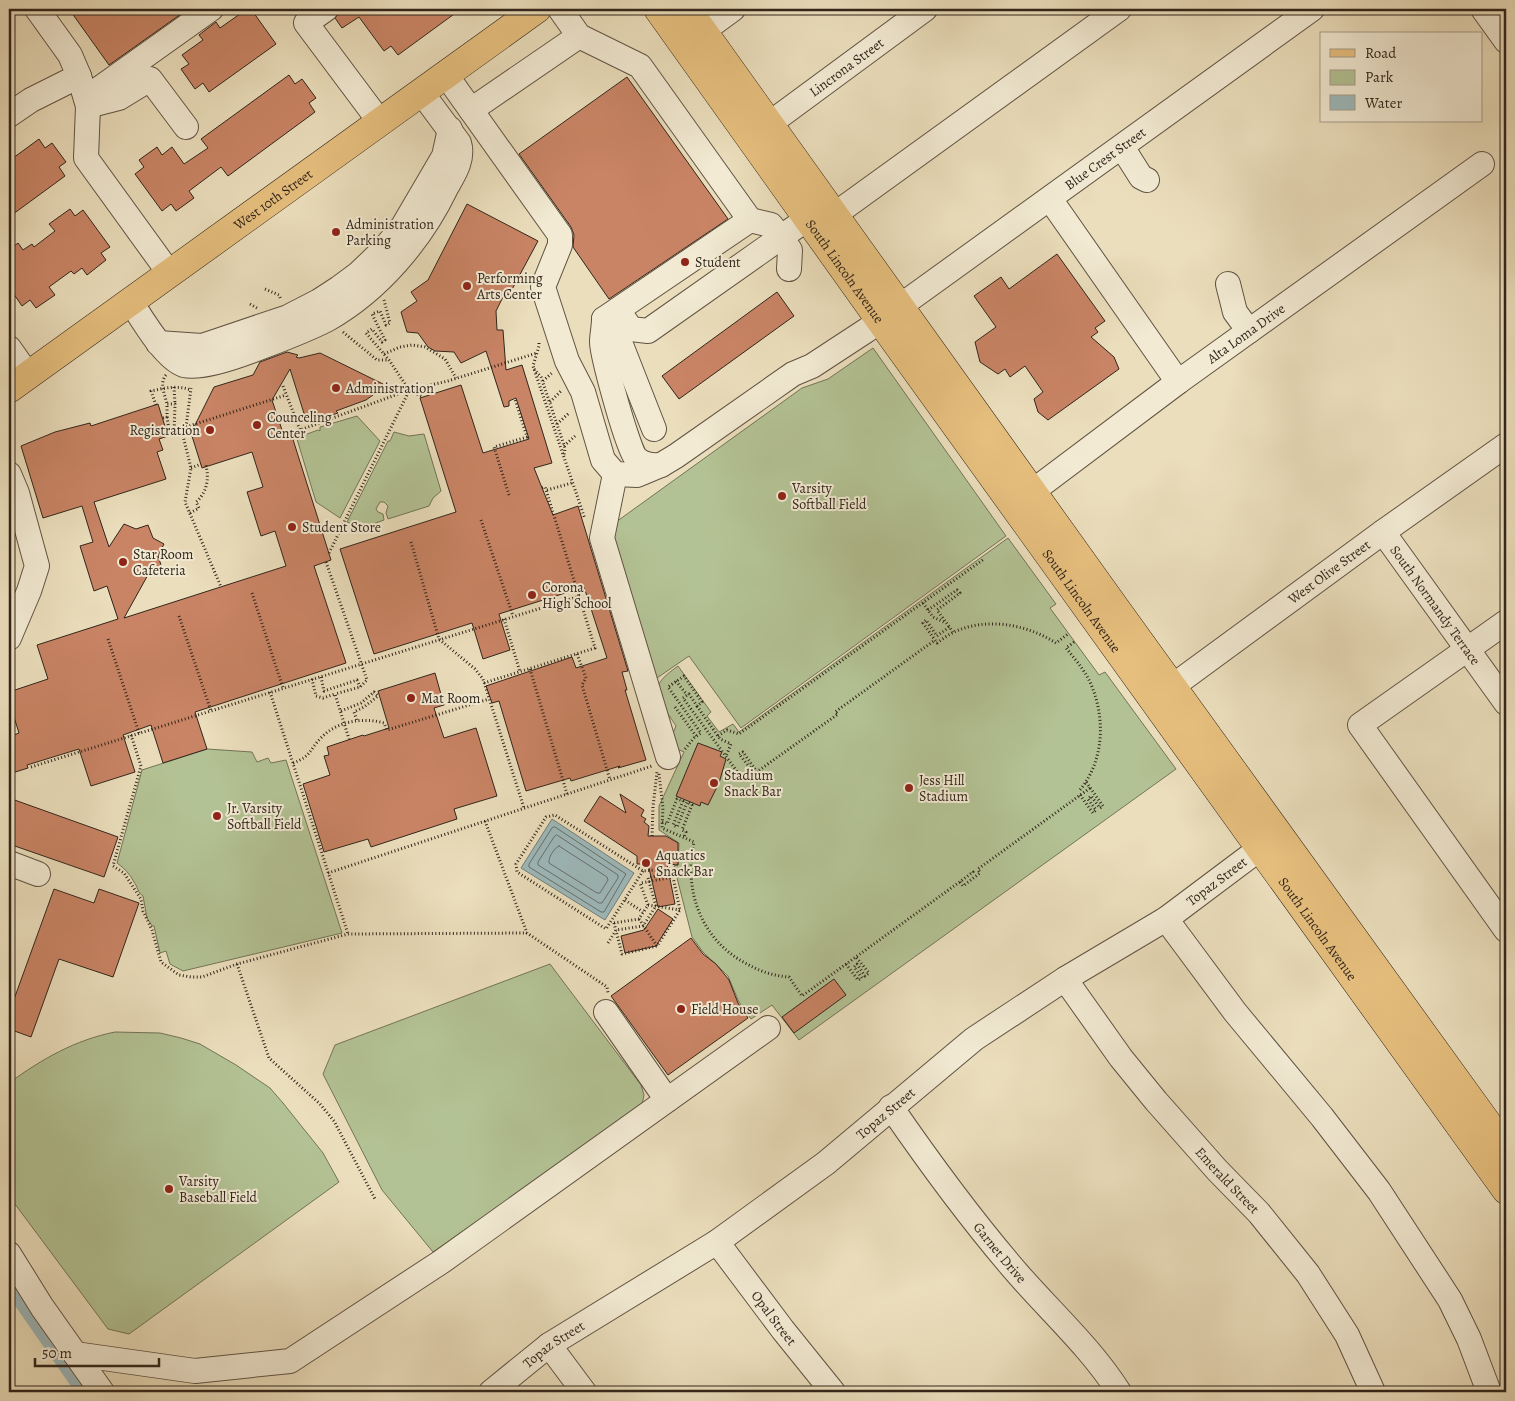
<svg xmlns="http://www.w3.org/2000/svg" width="1515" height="1401" font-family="Alegreya,serif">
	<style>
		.green { fill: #b3c294; stroke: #727458 }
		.water { fill: #9db9bb; stroke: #727e7b }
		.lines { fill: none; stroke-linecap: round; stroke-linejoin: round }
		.shore { stroke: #676f6b; stroke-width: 1 }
		.canal { stroke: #9db9bb; stroke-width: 18 }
		.building { fill: #c98465; stroke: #31251b }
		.minor-casing { stroke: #605343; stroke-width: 26 }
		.major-casing { stroke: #31251b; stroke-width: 29 }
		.path { stroke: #31251b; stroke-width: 3; stroke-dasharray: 1 2.5; stroke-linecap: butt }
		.minor { stroke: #f2ead3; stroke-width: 24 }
		.major { stroke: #e6bf7e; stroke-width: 28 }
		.poi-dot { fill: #8f2418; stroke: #f2ead3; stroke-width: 2 }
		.labels { text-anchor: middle; stroke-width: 4; stroke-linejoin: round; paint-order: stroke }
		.street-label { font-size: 14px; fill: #31251b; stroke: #f2ead3 }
		.poi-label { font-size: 14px; fill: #31251b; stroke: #f2ead3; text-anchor: start }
	</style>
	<rect width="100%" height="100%" fill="#ebdebc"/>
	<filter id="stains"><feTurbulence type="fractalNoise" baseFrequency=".004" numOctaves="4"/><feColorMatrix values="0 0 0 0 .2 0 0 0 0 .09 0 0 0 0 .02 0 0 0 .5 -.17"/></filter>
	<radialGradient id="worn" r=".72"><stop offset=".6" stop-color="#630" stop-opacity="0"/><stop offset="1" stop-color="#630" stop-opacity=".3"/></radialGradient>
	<g class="green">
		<path d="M873,348L1006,536L741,728L689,656L654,680L609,527L802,388L828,379Z"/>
		<path d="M357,416L380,441L340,518L316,502L297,439L299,437L318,430L320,431V427Z"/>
		<path d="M394,432L409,436L424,434L441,491L433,498L429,506L388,519L386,513L388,506L384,502H380L376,509L378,512L383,514L384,520L362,528L347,522L388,441H390Z"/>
		<path d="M1008,538L1056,604L1050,608L1099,675L1105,672L1176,769L799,1040L772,1005L751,1019L739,1002L728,976L703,952L692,937L674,866L678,865L679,843L659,830V806L684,752L668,745L676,726C657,696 644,690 678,666L711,712L707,716L719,732L733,724L739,732Z"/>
		<path d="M207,749L252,752L257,762L268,758L271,763L286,760L342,933L183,971L170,964L166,951L160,953L154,926H152L147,918L143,896C137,892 138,887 134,882C130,874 124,868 117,863L142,770Z"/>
		<path d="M550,964L641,1085L644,1095L642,1105L433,1252L382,1190L323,1074L335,1045Z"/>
		<path d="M115,1032L160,1033L181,1038L200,1044L236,1065L270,1088L283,1103L323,1153L339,1182L129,1334L108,1329L9,1196V1083C42,1059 75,1040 115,1032Z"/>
	</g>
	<path class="water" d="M552,819L634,873L605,920L521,868Z"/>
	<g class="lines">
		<g class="shore">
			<path d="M555,827L626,874L604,912H601L529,867V864L552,828Z"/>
			<path d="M557,835L618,875V878L602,903H599L538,865V862L554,837Z"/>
			<path d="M559,846L607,877L608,880L600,893H597L549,863C548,858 554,848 559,846Z"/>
		</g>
		<path class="canal" d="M9,1281L86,1392"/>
	</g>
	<g class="building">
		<path d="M69,9H188L109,65Z"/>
		<path d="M247,9H251L276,44L209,92L203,83L195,89L181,69L189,64L182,55L203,40L199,35L216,22L220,28Z"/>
		<path d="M344,9H461L398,55L391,46L384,51L359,17L342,28L335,18L339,13Z"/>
		<path d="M289,75L295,84L302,79L316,98L309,103L315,112L228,176L221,167L189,191L194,198L176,211L171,204L162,211L135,174L144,167L139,160L157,147L162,155L172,147L184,164L208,148L201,139Z"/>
		<path d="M627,77L728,219L609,299L573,247L574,235L571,227L519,154Z"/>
		<path d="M39,139L45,148L52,143L66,162L59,167L65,176L9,217V161Z"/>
		<path d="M467,204L538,241L509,295L505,293L496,311L497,330H503L506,370L522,365L552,463L534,468L553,515L578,506L628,671L622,672L627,690H625L646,760L618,768L620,766L571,781L570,778L526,791L499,701L492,703L486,686L572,657L576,668L607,658L584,587L499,614L510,650L483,659L472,623L374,654L340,549L456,512L420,398L461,385L483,453L529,439L516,398L509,401V406L504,407L486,351L461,363L454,352L435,351L428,347L418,333L407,332L401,312L417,301L411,292L428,280Z"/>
		<path d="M70,209L75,216L83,210L110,247L101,253L106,260L87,275L82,268L74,274L71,271L49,287L55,295L36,308L30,300L22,306L9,287V250L18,243L23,250L32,244L34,247L55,231L49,224Z"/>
		<path d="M1057,254L1105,321L1095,328L1098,332L1091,337L1114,357L1119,369L1048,420L1038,412L1034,399L1043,392L1025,366L1010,377L1005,369L998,374L980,362L975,342L996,327L974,296L1001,277L1009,289Z"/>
		<path d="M777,292L794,316L679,399L662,376Z"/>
		<path d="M287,352L298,355L296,357L299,358L320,353L383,384L373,395L366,400L336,411L338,413L307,423L290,369L272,400L283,433L290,430L331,560L314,566L346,663L195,712L207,749L163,763L151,725L123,735L135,772L91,786L79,749L27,765L28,768L9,774V737L19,733L9,701V692L48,679L37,645L118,619L107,586L94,591L80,546L93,542L82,506L43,518L21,446L55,432L90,423L91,426L158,404L168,436L159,439L163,450L157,452L166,479L94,502L109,547L124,524L136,529L148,525L153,538L164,544L158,556L162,568L149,573L124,618L286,566L275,531L261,536L247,492L263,487L252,452L202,468L191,433L214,387L253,375L260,362Z"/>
		<path d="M435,673L444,705L434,708L444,738L476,728L497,796L454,809L457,819L371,847L368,839L324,852L303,784L330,775L324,756L329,755L327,747L363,735L364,736L389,728L378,691Z"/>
		<path d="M698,743L722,752L720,756L726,759L719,783L708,805L701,802L700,806L676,796Z"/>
		<path d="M620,794L644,810L641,816L646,819L644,822L649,826L648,836H666L678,843V865L667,864L675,904L658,907L648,864H637V856L584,821L600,796L626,813Z"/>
		<path d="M9,798L118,837L104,877L9,844Z"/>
		<path d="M54,889L94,903L99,889L139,903L113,977L59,959L31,1037L9,1029V1001L13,1002Z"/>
		<path d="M658,909L673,919L656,946L625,953L621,936L644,930Z"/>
		<path d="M691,938L703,954L716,964L729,980L738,1003L748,1018L668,1075L611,996Z"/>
		<path d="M834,979L846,995L794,1033L782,1017Z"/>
	</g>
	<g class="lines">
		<defs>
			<g id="minor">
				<path d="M37,9L70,55L79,76L88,106L86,158L170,274"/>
				<path d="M326,9L306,23L380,122"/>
				<path d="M560,9L579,36L640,66L750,220L771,225L790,250L789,269"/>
				<path d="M1483,9L1506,41"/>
				<path d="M703,31L733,9"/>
				<path id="s1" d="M446,75L560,235V245L543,287L567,361L583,392L603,460L615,474L637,475L661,465L676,456L793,374L812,366L867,330L1312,9"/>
				<path d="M86,98L211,9"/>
				<path d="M88,106L119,98L150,79L186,127"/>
				<path d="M471,110L579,36"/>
				<path d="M9,115L31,100L79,76"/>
				<path id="s2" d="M769,124L925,9"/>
				<path d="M1122,147L1141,177L1147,180"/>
				<path d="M1050,199L1178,382"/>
				<path d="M834,215L1119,9"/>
				<path d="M1228,284L1235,312L1249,331"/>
				<path d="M131,302C142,319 165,359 184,365C200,369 235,357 251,351C277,341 303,332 328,319C379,290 421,240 446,188C454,174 464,159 459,143L422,93"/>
				<path d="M618,310L631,329L648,331L807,219"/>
				<path d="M604,319L612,322L654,429"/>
				<path d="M158,343L202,346L288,317L319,301L339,288L358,274L382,251L403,226L444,156L450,129"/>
				<path d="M9,348L28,375"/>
				<path d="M661,465C651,466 643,465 636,458C628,450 602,355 602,342C602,335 604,327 604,319L750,220"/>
				<path d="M9,474L17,493L37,566L29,591L9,638"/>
				<path d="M615,474L602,538L668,757"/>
				<path id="s3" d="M1017,503L1178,382L1482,164"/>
				<path id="s4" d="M1383,532L1506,703"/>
				<path d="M1506,622L1360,725L1506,930"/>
				<path id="s5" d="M1158,697L1383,532L1506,445"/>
				<path d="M9,863L38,874"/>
				<path d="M1166,919L1235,1012L1322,1117L1379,1191L1450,1300L1469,1339L1489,1392"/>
				<path id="s6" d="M1065,979L1121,1058L1156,1101L1217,1170L1259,1213L1308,1274L1347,1335L1373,1392"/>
				<path d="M606,1012L667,1100"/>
				<path id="s7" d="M891,1107C931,1165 972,1221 1018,1274C1052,1313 1091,1348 1119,1392"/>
				<path id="s8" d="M717,1242L783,1330L833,1392"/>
				<path d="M9,1254L42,1307L102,1392"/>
				<path d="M549,1345L584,1392"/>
				<path d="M75,1354L195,1371L290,1361L441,1262L768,1028"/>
				<path id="s9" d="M491,1392L549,1345L717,1242L826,1163L974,1039L1065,979L1166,919L1274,838"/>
			</g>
			<g id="major">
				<path id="s10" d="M658,9L892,337L1506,1190"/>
				<path d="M687,9L1114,606L1506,1149"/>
				<path id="s11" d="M9,389L537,9"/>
			</g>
		</defs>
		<use href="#minor" class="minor-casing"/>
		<use href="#major" class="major-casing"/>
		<g class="path">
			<path d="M265,289L279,295L281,300"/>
			<path d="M384,300L390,323L386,325L380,311L372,314L385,340L382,342L372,329L366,333L389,360L409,390L423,397"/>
			<path d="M250,304L257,308"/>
			<path d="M343,332L377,360H389"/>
			<path d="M539,343V346L533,366L585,519"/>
			<path d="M384,354L400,347L412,345L425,347L445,359L456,378"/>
			<path d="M534,369L541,377L565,448L564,456"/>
			<path d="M166,375C159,383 165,395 167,404"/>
			<path d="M543,381L553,372"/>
			<path d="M283,386L300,430L409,390L448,381L537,353"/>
			<path d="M174,387L175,404"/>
			<path d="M550,402L561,391"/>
			<path d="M156,405L151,391C164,388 178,385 191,390"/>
			<path d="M167,417L170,436L182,432L186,427L286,395"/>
			<path d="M163,418L167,417V404H175L174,434"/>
			<path d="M557,424L569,413"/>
			<path d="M186,427L191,388"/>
			<path d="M182,432L191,468L185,502L221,587"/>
			<path d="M291,433L300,430"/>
			<path d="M564,446L575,436"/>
			<path d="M191,468L201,464"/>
			<path d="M547,490L572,483"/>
			<path d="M509,495L494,447L527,437L515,399"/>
			<path d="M190,513L199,508L196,502C207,493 210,477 205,463"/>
			<path d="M481,520L513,616"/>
			<path d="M411,542L439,639L475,669L483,679L524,808"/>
			<path d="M329,553L409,391"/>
			<path d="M326,562L367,680L360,687L335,694"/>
			<path d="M252,593L283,688"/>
			<path d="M923,603L933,617L946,623"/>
			<path d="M928,610L957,590L960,593L937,610L953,632"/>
			<path d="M179,616L211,711"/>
			<path d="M504,619L520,672"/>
			<path d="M949,627L937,636L926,620L923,623L937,643C942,639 948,635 954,632C987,617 1026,624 1056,643L1068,634"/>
			<path d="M108,639L139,733"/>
			<path d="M1074,642L1066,648C1074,658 1083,668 1089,680C1106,715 1105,761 1079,791"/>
			<path d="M577,654L586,678L582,685L610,780"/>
			<path d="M530,669L567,794"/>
			<path d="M321,677L324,691L357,680L360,687"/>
			<path d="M312,679L316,696L323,698L335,694L349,739"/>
			<path d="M676,681L687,695"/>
			<path d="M484,683L595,648L546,490L545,487L542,488"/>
			<path d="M270,692L348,934"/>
			<path d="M697,706L720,739L731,744L726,756"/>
			<path d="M675,707L696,736"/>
			<path d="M341,711L361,703L374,692L378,696L364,707L354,712L357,721"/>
			<path d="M131,735L141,766L113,866L124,873L141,899L143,911L152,930L161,962L179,975L191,977H202L237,964L348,934L527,933"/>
			<path d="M718,736L727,730L739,734L984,559"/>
			<path d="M685,749L694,738L701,733L668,687L684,676L702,702L697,706L689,694L683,698L744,781L838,714L835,712L935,640"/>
			<path d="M293,763C312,756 308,751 321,738C337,721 363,717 384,723L387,730L489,699"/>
			<path d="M31,767L580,596"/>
			<path d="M659,774L663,808L662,828L694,842C683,892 702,942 749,965C761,972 775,976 789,977L802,996L965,878L973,872L971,870"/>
			<path d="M741,776L751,769L739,754L743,752L757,772"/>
			<path d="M1080,795L1093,813L1096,810L1088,799L1091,796L1100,808L1103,806L1086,782"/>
			<path d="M485,821L527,933L607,987L608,993"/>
			<path d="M662,822L667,824L677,799L683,801L673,825L677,827L687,802L692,805L682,830L686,832L684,837"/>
			<path d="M652,836L653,807L657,772"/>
			<path d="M643,871L606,929L517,872L516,864L546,817L555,815L643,871L670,869"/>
			<path d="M328,873L652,766"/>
			<path d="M960,882L963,886L980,873L978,869L1090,788"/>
			<path d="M625,900L643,912"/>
			<path d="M648,905L680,910"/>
			<path d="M639,919L657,946"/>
			<path d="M614,923L622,954L657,946L680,910L673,877L641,883"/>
			<path d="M614,923L639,919L648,905L640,883"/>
			<path d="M608,943L616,930L643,926L656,906L648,878L671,872L670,869"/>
			<path d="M237,964L269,1058L320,1104L334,1121L375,1199"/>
			<path d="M846,964L858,980L862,978L854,967L857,964L865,976L869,973L856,957"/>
		</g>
		<use href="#minor" class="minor"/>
		<use href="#major" class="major"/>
	</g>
	<g class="poi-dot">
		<circle cx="336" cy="232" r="5"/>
		<circle cx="685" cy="262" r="5"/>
		<circle cx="467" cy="286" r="5"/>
		<circle cx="336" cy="388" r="5"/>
		<circle cx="257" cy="425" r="5"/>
		<circle cx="210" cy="430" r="5"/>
		<circle cx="782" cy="496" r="5"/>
		<circle cx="292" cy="527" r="5"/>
		<circle cx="123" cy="562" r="5"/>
		<circle cx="532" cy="595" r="5"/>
		<circle cx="411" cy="698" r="5"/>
		<circle cx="714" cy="783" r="5"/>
		<circle cx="909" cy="788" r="5"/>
		<circle cx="217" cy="816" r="5"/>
		<circle cx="646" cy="863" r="5"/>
		<circle cx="681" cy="1009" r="5"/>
		<circle cx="169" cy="1189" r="5"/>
	</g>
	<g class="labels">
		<g class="street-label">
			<text dy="5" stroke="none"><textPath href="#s2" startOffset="96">Lincrona Street</textPath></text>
			<text dy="5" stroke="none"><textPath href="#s1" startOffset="1042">Blue Crest Street</textPath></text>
			<text dy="5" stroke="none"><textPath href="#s11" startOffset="325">West 10th Street</textPath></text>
			<text dy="5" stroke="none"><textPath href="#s10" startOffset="322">South Lincoln Avenue</textPath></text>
			<text dy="5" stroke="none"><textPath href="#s3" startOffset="285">Alta Loma Drive</textPath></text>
			<text dy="5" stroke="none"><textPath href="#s5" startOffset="212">West Olive Street</textPath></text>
			<text dy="5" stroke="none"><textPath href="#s10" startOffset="728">South Lincoln Avenue</textPath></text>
			<text dy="5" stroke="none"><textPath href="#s4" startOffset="90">South Normandy Terrace</textPath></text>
			<text dy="5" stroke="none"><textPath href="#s9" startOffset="889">Topaz Street</textPath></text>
			<text dy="5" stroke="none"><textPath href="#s10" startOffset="1132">South Lincoln Avenue</textPath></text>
			<text dy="5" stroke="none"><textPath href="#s9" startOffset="484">Topaz Street</textPath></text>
			<text dy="5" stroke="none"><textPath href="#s6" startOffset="259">Emerald Street</textPath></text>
			<text dy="5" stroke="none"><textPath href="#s7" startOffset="182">Garnet Drive</textPath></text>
			<text dy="5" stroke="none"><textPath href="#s8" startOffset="95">Opal Street</textPath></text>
			<text dy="5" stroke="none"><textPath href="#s9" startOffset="79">Topaz Street</textPath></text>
		</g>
		<g class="poi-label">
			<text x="346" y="229">Administration<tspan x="346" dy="16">Parking</tspan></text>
			<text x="695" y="267">Student</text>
			<text x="477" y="283">Performing<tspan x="477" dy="16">Arts Center</tspan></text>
			<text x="346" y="393">Administration</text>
			<text x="267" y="422">Counceling<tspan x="267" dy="16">Center</tspan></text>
			<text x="200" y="435" text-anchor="end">Registration</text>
			<text x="792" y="493">Varsity<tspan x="792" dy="16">Softball Field</tspan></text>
			<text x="302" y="532">Student Store</text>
			<text x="133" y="559">Star Room<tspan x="133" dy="16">Cafeteria</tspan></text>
			<text x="542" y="592">Corona<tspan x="542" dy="16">High School</tspan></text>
			<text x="421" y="703">Mat Room</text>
			<text x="724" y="780">Stadium<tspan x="724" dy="16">Snack Bar</tspan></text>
			<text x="919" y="785">Jess Hill<tspan x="919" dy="16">Stadium</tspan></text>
			<text x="227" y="813">Jr. Varsity<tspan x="227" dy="16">Softball Field</tspan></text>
			<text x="656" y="860">Aquatics<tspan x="656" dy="16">Snack Bar</tspan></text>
			<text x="691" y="1014">Field House</text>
			<text x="179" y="1186">Varsity<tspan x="179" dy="16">Baseball Field</tspan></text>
		</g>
	</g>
	<rect width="1515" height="1401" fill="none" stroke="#ebdebc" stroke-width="30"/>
	<rect x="10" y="10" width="1495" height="1381" fill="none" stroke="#31251b" stroke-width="2.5"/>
	<rect x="15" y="15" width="1485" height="1371" fill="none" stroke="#31251b"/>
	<rect x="1320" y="32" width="162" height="90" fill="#f2ead3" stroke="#a59b89"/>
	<rect x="1330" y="49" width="25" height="8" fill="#e6bf7e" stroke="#a59b89"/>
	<text x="1365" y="58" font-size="15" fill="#31251b">Road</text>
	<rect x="1330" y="70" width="25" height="15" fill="#b3c294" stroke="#a59b89"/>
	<text x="1365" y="82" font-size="15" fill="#31251b">Park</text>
	<rect x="1330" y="95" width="25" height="15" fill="#9db9bb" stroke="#a59b89"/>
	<text x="1365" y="108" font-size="15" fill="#31251b">Water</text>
	<path d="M35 1358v8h124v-8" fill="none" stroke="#31251b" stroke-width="2.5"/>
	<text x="42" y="1358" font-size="15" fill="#31251b" stroke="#f2ead3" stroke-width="4" paint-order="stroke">50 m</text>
	<rect width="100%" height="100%" filter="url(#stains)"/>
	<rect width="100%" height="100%" fill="url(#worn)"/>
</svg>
